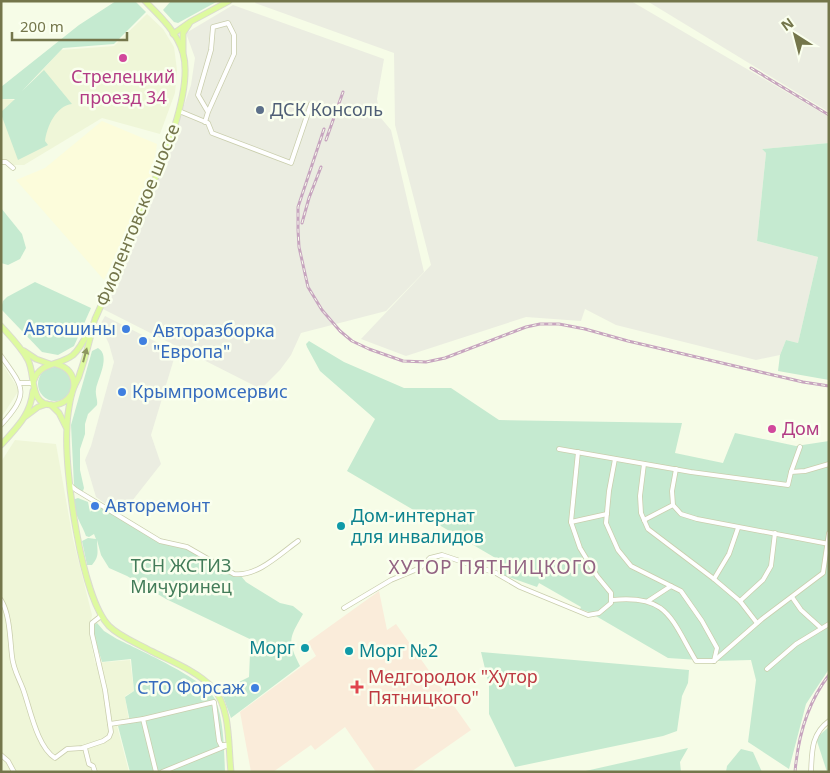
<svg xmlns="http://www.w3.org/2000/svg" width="830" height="773" font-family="'Noto Sans',sans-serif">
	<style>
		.residential { fill: #eff6d8 }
		.commercial { fill: #fcfcdb }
		.industrial { fill: #ebede1 }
		.medical { fill: #faecda }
		.green { fill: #c5ead0 }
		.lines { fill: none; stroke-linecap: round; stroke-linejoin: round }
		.minor-casing { stroke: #cacead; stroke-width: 5.5 }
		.major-casing { stroke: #dbdbd0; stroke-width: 7 }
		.minor { stroke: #fff; stroke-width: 4 }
		.major { stroke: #defaa0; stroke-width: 5 }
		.rail-casing { stroke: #c7a5bf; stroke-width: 3 }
		.rail { stroke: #faffee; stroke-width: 1; stroke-dasharray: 4; stroke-linecap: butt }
		.oneway { fill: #8e9760 }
		.hotel-dot { fill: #d1479c; stroke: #faffee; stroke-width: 2 }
		.service-dot { fill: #5c6f8a; stroke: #faffee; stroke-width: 2 }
		.shop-dot { fill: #3f7fe0; stroke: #faffee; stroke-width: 2 }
		.culture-dot { fill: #0f9aa8; stroke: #faffee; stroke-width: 2 }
		.health-dot { fill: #e0444e; stroke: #faffee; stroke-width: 2 }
		.labels { text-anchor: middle; stroke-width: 5; stroke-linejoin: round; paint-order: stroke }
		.hotel-label { font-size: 18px; fill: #b23c85; stroke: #faffee }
		.service-label { font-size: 18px; fill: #4e5e75; stroke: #faffee; text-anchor: start }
		.street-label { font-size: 18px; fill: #74764b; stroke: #faffee }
		.shop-label { font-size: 18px; fill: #366cbe; stroke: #faffee; text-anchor: start }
		.culture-label { font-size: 18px; fill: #0d838f; stroke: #faffee; text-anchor: start }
		.park-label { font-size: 18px; fill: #437c59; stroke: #faffee }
		.health-label { font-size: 18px; fill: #be3a42; stroke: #faffee; text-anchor: start }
		.neighbourhood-label { font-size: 19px; letter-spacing: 1px; fill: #926382; stroke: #faffee }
	</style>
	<rect width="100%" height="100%" fill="#f6fce7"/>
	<g class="residential">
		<path d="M147,14L163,29L174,47L177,70L175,93L160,134L102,118L24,165H1V99L15,100L61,50L114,46Z"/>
		<path d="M1,362L19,390L1,418Z"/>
		<path d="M15,440L56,444L73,539L92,615L89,632L95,663L130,660L134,691L125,696L129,722L117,726L129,772H1V462Z"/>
	</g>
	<path class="commercial" d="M102,121L157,144L152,176L104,280L16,180L45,168Z"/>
	<g class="industrial">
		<path d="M256,1H631L829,117V143L762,149L766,153L757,241L818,257L798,343L786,340L780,355L756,360L616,325L585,309L581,321L526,317L406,356L361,339L431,265L395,125L394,53L255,3Z"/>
		<path d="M647,1H829V112Z"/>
		<path d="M233,5L384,59L377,99L380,117L391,130L424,272L386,311L301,333L291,355L280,370L261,389L103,309L164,165L191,85L195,58L186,33Z"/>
		<path d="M105,316L176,352L151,435L161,464L121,515L96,497L85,460L91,446L114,362L109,344L100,325Z"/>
	</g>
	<path class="medical" d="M379,591L387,630L396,624L471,730L411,772H376L345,727L315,750L311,745L273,772H251L240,712L316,656L308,642Z"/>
	<g class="green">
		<path d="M116,1H135L146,12L114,44L63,48L22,91L44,70L72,104C56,106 47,126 45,141L48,145L18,160L1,114V112L15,99H1V87L79,25Z"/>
		<path d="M171,1H218L178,23L174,22L163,10Z"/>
		<path d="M829,143V380L778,371L780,355L786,340L798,343L818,257L757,241L766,153L762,149Z"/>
		<path d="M1,208L22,234L26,248L20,259L8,265L1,263Z"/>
		<path d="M35,282L91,308L74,346L58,355L42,352L1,309L3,301L7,297Z"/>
		<path d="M309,341L344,362L404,388H451L499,420L682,423L675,453L723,463L735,433L796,446L829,441V669L806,704L789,769L748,742L756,680L751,660L714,661L668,658L589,612L580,609L581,607L539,583L537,587L500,574L504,563L347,471L375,419L320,371L307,347L306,344Z"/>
		<path d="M98,348C111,356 98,378 96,389C95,395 98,400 97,405L88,414L85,424V434L80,449V470L84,488L83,491H79L74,485L71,425L92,351Z"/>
		<circle cx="55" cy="384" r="17"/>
		<path d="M78,498L88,502L90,512L95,503L160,542L187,548L233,576H241L246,582L280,603L293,606L303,614C289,639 287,640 300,666L231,718L221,691L249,677L250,654L256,642L166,599L127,576L109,568L101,555L97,540C97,551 100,556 92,565H87L82,541L88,538L96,539L94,534L89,537L86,536C82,524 72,512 75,499Z"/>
		<path d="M97,623L104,631L117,639C139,650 205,679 215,699C224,719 224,750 225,772H130L118,726L130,722L125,697L134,691L131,659L102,662L93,633L94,625Z"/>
		<path d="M481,652L689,670L688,683L682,696L677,731L663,736L515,767L489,714V685Z"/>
		<path d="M829,727V772H827L816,738Z"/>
		<path d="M688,748L680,762L681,772H581Z"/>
		<path d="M741,749L753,752L762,772H726L727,766Z"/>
	</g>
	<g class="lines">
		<defs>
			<g id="minor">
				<path d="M179,111L208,123L212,133L291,163L311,104"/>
				<path d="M205,122L208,112L198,95L211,50L213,27L228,23L234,35V54L208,112"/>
				<path d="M1,162H6L13,168"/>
				<path d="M1,356C24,388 30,393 1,425"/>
				<path d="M20,383H33"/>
				<path d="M559,449L691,472L788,485L791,472L800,447"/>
				<path d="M615,459L609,491L606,523L618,550L631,566L681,591L702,621L717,648L714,661"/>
				<path d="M644,464L640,496L641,513L648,529L714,579L740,601L757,623"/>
				<path d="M676,469L672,491L673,505L681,514L697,519L829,544"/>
				<path d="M791,472L805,471L829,464"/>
				<path d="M70,485L76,490L160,541L187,547L234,574C257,577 280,554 298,541"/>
				<path d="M644,520L673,505"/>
				<path d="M571,522L607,514"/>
				<path d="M714,579L729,554L738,528"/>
				<path d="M792,597L801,610L821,628"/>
				<path d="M1,600C10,614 10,640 12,656C13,669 19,678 23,689C30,708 37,747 55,758L67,749L82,748L103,741L109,737L111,732L105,690L92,634V623L101,616"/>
				<path d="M612,600C668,594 671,619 696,661H714"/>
				<path d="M648,601L671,586"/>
				<path d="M740,601L763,580L771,566L775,533"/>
				<path d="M344,608L391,580L420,568L430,558L442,555L496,573L520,587L588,615L599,613L611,603V593L597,576L580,548L571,522L578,452"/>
				<path d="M714,661L762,619L823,573L829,533"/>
				<path d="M767,669L796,644L829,624"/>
				<path d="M143,719L156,772"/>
				<path d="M110,724L143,719L214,702L219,741L221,745H228"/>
				<path d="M85,748L89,764L93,766L95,772"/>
				<path d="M1,755L8,761L14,772"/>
				<path d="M162,772L226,746"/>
				<path d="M811,772C812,752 811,734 829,721"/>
			</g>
			<g id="major">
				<path d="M173,34L190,22L229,1"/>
				<path d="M183,51V33L189,24"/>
				<path d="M95,319C109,288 122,256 136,224C153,183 195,96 183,53C177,32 160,16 145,1"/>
				<path d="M94,322C90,339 86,356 80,373C79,378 76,382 74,387C70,397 67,417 67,428C64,469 81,597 109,626C120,637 137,643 151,651C171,661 197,671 213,688C231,708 228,746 231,772"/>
				<path d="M1,326C11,337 21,347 28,360C36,375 28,407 55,405C62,404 67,401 71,395"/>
				<path d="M24,351L36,359L50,364"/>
				<path d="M56,364C68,367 74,375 74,386"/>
				<path d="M34,380C40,362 59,366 73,355C81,348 85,338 90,328"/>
				<path d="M51,405L59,413L66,427"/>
				<path d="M26,416L38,407L47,404"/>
				<path d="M1,445C17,427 30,416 33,391"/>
			</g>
		</defs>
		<use href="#minor" class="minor-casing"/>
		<use href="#major" class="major-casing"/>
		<use href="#minor" class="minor"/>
		<use href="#major" class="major"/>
		<defs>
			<g id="rail">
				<path d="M751,68L829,115"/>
				<path d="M324,129L298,207V230L299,247L308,287L322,310L340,331L352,341L369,349L403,361L426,362L445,358L526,327L540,324H559L585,329L628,341L803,382L829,386"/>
				<path d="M326,140L343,92"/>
				<path d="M302,223L309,198L321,167"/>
				<path d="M795,772C798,737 807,703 829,675"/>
			</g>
		</defs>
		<use href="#rail" class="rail-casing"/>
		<use href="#rail" class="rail"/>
	</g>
	<defs><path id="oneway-solid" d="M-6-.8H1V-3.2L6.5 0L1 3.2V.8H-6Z" transform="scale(1.25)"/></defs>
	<use class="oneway" href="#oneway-solid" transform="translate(85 355) rotate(-75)"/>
	<g class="hotel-dot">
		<circle cx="123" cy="58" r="5"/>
		<circle cx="772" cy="429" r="5"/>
	</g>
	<circle class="service-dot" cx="260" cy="110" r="5"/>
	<g class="shop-dot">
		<circle cx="126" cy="329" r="5"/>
		<circle cx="143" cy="341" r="5"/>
		<circle cx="122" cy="392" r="5"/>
		<circle cx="95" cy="506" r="5"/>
		<circle cx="255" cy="688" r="5"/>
	</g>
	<g class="culture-dot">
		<circle cx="341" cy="526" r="5"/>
		<circle cx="305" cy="648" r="5"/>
		<circle cx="349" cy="651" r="5"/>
	</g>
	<path class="health-dot" d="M354.5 679.5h5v5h5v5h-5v5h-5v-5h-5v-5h5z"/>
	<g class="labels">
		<g class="hotel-label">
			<text x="123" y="83">Стрелецкий<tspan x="123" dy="21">проезд 34</tspan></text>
			<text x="782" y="435" text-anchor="start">Дом</text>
		</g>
		<g class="service-label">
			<text x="270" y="116">ДСК Консоль</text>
		</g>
		<g class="street-label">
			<text transform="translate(138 215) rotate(-68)" y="6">Фиолентовское шоссе</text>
		</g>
		<g class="shop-label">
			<text x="116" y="335" text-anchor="end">Автошины</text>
			<text x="153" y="337">Авторазборка<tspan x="153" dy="21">"Европа"</tspan></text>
			<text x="132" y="398">Крымпромсервис</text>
			<text x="105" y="512">Авторемонт</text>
			<text x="245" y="694" text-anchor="end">СТО Форсаж</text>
		</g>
		<g class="culture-label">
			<text x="351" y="522">Дом-интернат<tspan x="351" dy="21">для инвалидов</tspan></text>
			<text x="295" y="654" text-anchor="end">Морг</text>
			<text x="359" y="657">Морг №2</text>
		</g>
		<g class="park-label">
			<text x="181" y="572">ТСН ЖСТИЗ<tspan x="181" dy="21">Мичуринец</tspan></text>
		</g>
		<g class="health-label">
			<text x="368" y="683">Медгородок "Хутор<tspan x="368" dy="21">Пятницкого"</tspan></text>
		</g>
		<g class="neighbourhood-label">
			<text x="493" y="574">ХУТОР ПЯТНИЦКОГО</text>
		</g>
	</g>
	<rect width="830" height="773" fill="none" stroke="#74764b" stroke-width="5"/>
	<g transform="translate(795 35) rotate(324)" stroke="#faffee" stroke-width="4" paint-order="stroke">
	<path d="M0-4L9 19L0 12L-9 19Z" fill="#74764b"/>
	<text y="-8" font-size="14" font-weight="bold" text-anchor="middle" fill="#74764b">N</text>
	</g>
	<path d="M12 32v8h115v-8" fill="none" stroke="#74764b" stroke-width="2.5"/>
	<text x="20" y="32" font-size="15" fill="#74764b" stroke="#faffee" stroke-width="4" paint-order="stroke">200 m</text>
</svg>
